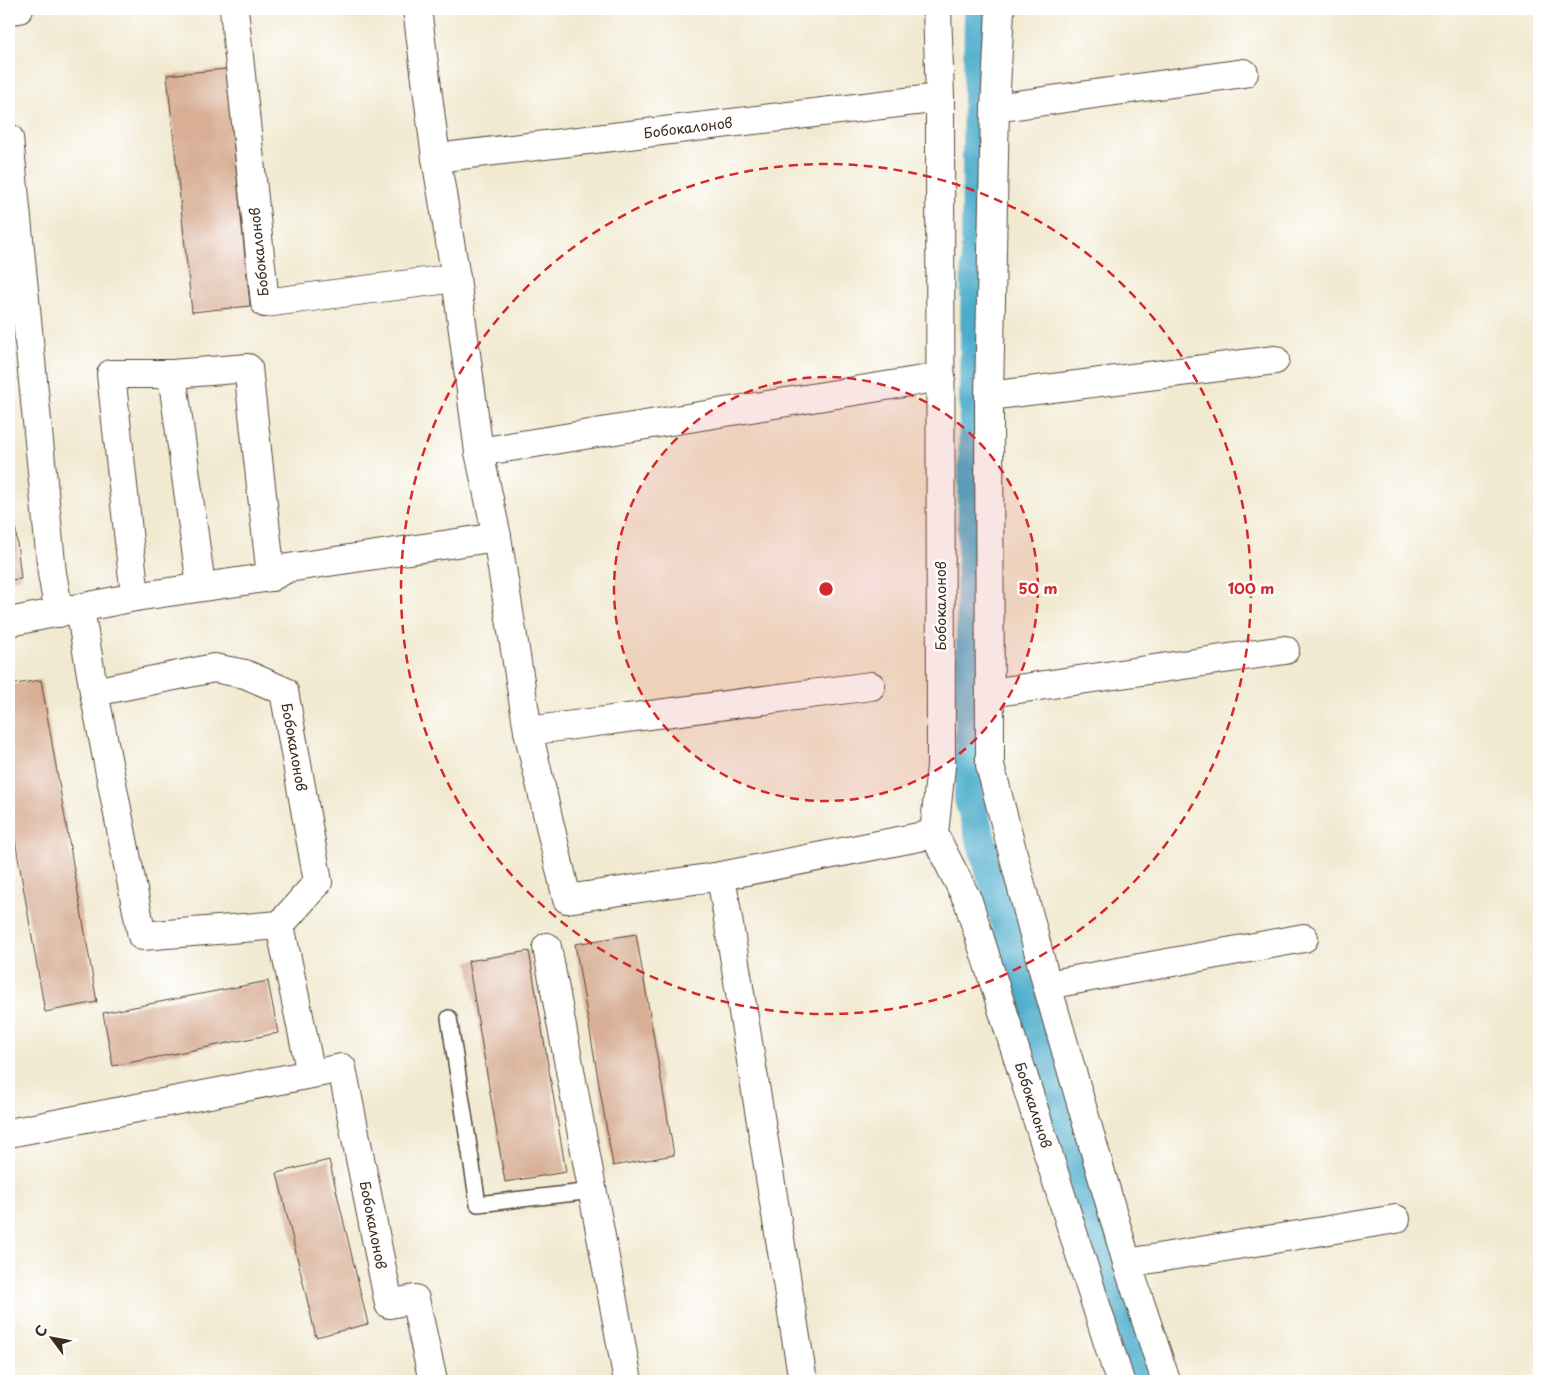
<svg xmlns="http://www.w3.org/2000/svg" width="1548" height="1390" font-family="'Playpen Sans',sans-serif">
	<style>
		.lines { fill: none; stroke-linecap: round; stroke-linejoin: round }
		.canal { stroke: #4caccb; stroke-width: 30 }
		.building { fill: #d8af95 }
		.service-casing { stroke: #564739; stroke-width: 18 }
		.minor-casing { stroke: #564739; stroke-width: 30 }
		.service { stroke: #fff; stroke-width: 15 }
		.minor { stroke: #fff; stroke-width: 28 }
		.ring { fill: none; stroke: #d62828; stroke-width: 2.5; stroke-dasharray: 9 6 }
		.labels { text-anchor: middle; stroke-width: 5; stroke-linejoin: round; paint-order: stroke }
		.street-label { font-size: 14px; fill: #3b2a1e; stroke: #fff }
		.centre { fill: #d62828; stroke: #fff; stroke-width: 2.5 }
		.ring-label { font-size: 15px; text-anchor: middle; font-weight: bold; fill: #d62828; stroke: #fff; stroke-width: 5; stroke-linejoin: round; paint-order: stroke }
	</style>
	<rect width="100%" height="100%" fill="#fff"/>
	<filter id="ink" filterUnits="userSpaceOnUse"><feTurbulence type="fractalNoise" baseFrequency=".02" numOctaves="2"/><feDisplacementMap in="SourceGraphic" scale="10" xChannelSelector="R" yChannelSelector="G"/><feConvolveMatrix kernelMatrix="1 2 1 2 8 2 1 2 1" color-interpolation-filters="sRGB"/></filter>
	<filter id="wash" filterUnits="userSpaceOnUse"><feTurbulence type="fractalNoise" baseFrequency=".0096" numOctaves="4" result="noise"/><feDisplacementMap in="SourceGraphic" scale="20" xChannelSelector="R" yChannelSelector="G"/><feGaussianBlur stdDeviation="1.12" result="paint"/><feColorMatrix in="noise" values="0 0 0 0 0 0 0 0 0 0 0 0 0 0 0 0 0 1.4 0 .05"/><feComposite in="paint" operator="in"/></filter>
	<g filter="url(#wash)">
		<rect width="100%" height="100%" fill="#f1e9d0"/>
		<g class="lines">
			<path class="canal" d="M979,9L969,799L1141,1381"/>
		</g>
		<g id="blocks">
			<g class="building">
				<path d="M226,69L250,306L192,312L167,75Z"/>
				<path d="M9,468L21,579L9,580Z"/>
				<path d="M41,680L97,1002L45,1012L9,805V685Z"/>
				<path d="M636,934L674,1155L613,1166L575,944Z"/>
				<path d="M529,951L566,1172L505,1182L468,961Z"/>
				<path d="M268,981L278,1033L113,1066L103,1013Z"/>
				<path d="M329,1160L368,1324L316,1337L277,1173Z"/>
			</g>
		</g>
	</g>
	<g filter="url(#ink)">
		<use href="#blocks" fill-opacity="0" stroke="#564739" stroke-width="1"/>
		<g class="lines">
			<defs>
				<path id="service" d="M449,1018L478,1204L593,1191"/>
				<g id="minor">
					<path d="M234,9L265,303L456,278"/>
					<path d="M417,9L436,158"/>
					<path d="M937,9L940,98L941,766L934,834L968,901L1120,1381"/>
					<path d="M1000,9L995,108L989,396L990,765L1047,985L1127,1263L1166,1381"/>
					<path d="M9,10L19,9"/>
					<path d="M995,108L1244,73"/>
					<path d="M9,138L52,573L59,613"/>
					<path d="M172,374L201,586"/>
					<path d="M989,396L1275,360"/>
					<path d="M479,452L456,278L436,158L940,98"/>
					<path d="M135,597L111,374H172L248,368L271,577"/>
					<path d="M80,609L94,692"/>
					<path d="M9,622L135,597L271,577L288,568L497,537"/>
					<path d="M990,693L1285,650"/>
					<path d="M528,731L497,537L479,452L941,377"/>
					<path d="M721,876L567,899L528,731L871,686"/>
					<path d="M280,925L142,936L94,692L214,668L245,674L284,691L318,882L280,925L311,1074"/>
					<path d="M547,947L628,1381"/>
					<path d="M1047,985L1304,938"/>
					<path d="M9,1133L342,1068L389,1304L415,1299L433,1381"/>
					<path d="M1127,1263L1396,1219"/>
					<path d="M803,1381L721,876L934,834"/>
				</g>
			</defs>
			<use href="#service" class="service-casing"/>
			<use href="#minor" class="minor-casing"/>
			<use href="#service" class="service"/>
			<use href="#minor" class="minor"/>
		</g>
	</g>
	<circle cx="826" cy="589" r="212" fill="#d62828" fill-opacity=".12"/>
	<g class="ring">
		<circle cx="826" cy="589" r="212"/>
		<circle cx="826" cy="589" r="425"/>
	</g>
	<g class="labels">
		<g class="street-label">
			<text transform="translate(688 128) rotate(-7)" y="5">Бобокалонов</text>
			<text transform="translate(259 252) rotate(-96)" y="5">Бобокалонов</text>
			<text transform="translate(941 606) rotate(-90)" y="5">Бобокалонов</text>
			<text transform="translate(294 747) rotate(80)" y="5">Бобокалонов</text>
			<text transform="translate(1033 1105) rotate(72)" y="5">Бобокалонов</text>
			<text transform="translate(373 1225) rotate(79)" y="5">Бобокалонов</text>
		</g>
	</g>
	<circle cx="826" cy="589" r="8" class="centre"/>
	<g class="ring-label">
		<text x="1038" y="594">50 m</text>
		<text x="1251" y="594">100 m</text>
	</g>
	<rect width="1548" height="1390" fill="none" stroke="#fff" stroke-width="30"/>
	<g transform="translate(52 1338) rotate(302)" stroke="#ffffff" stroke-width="4" paint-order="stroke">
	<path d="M0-4L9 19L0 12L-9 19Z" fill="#3b2a1e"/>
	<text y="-8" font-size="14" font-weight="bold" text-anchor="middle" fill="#3b2a1e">С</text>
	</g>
</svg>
